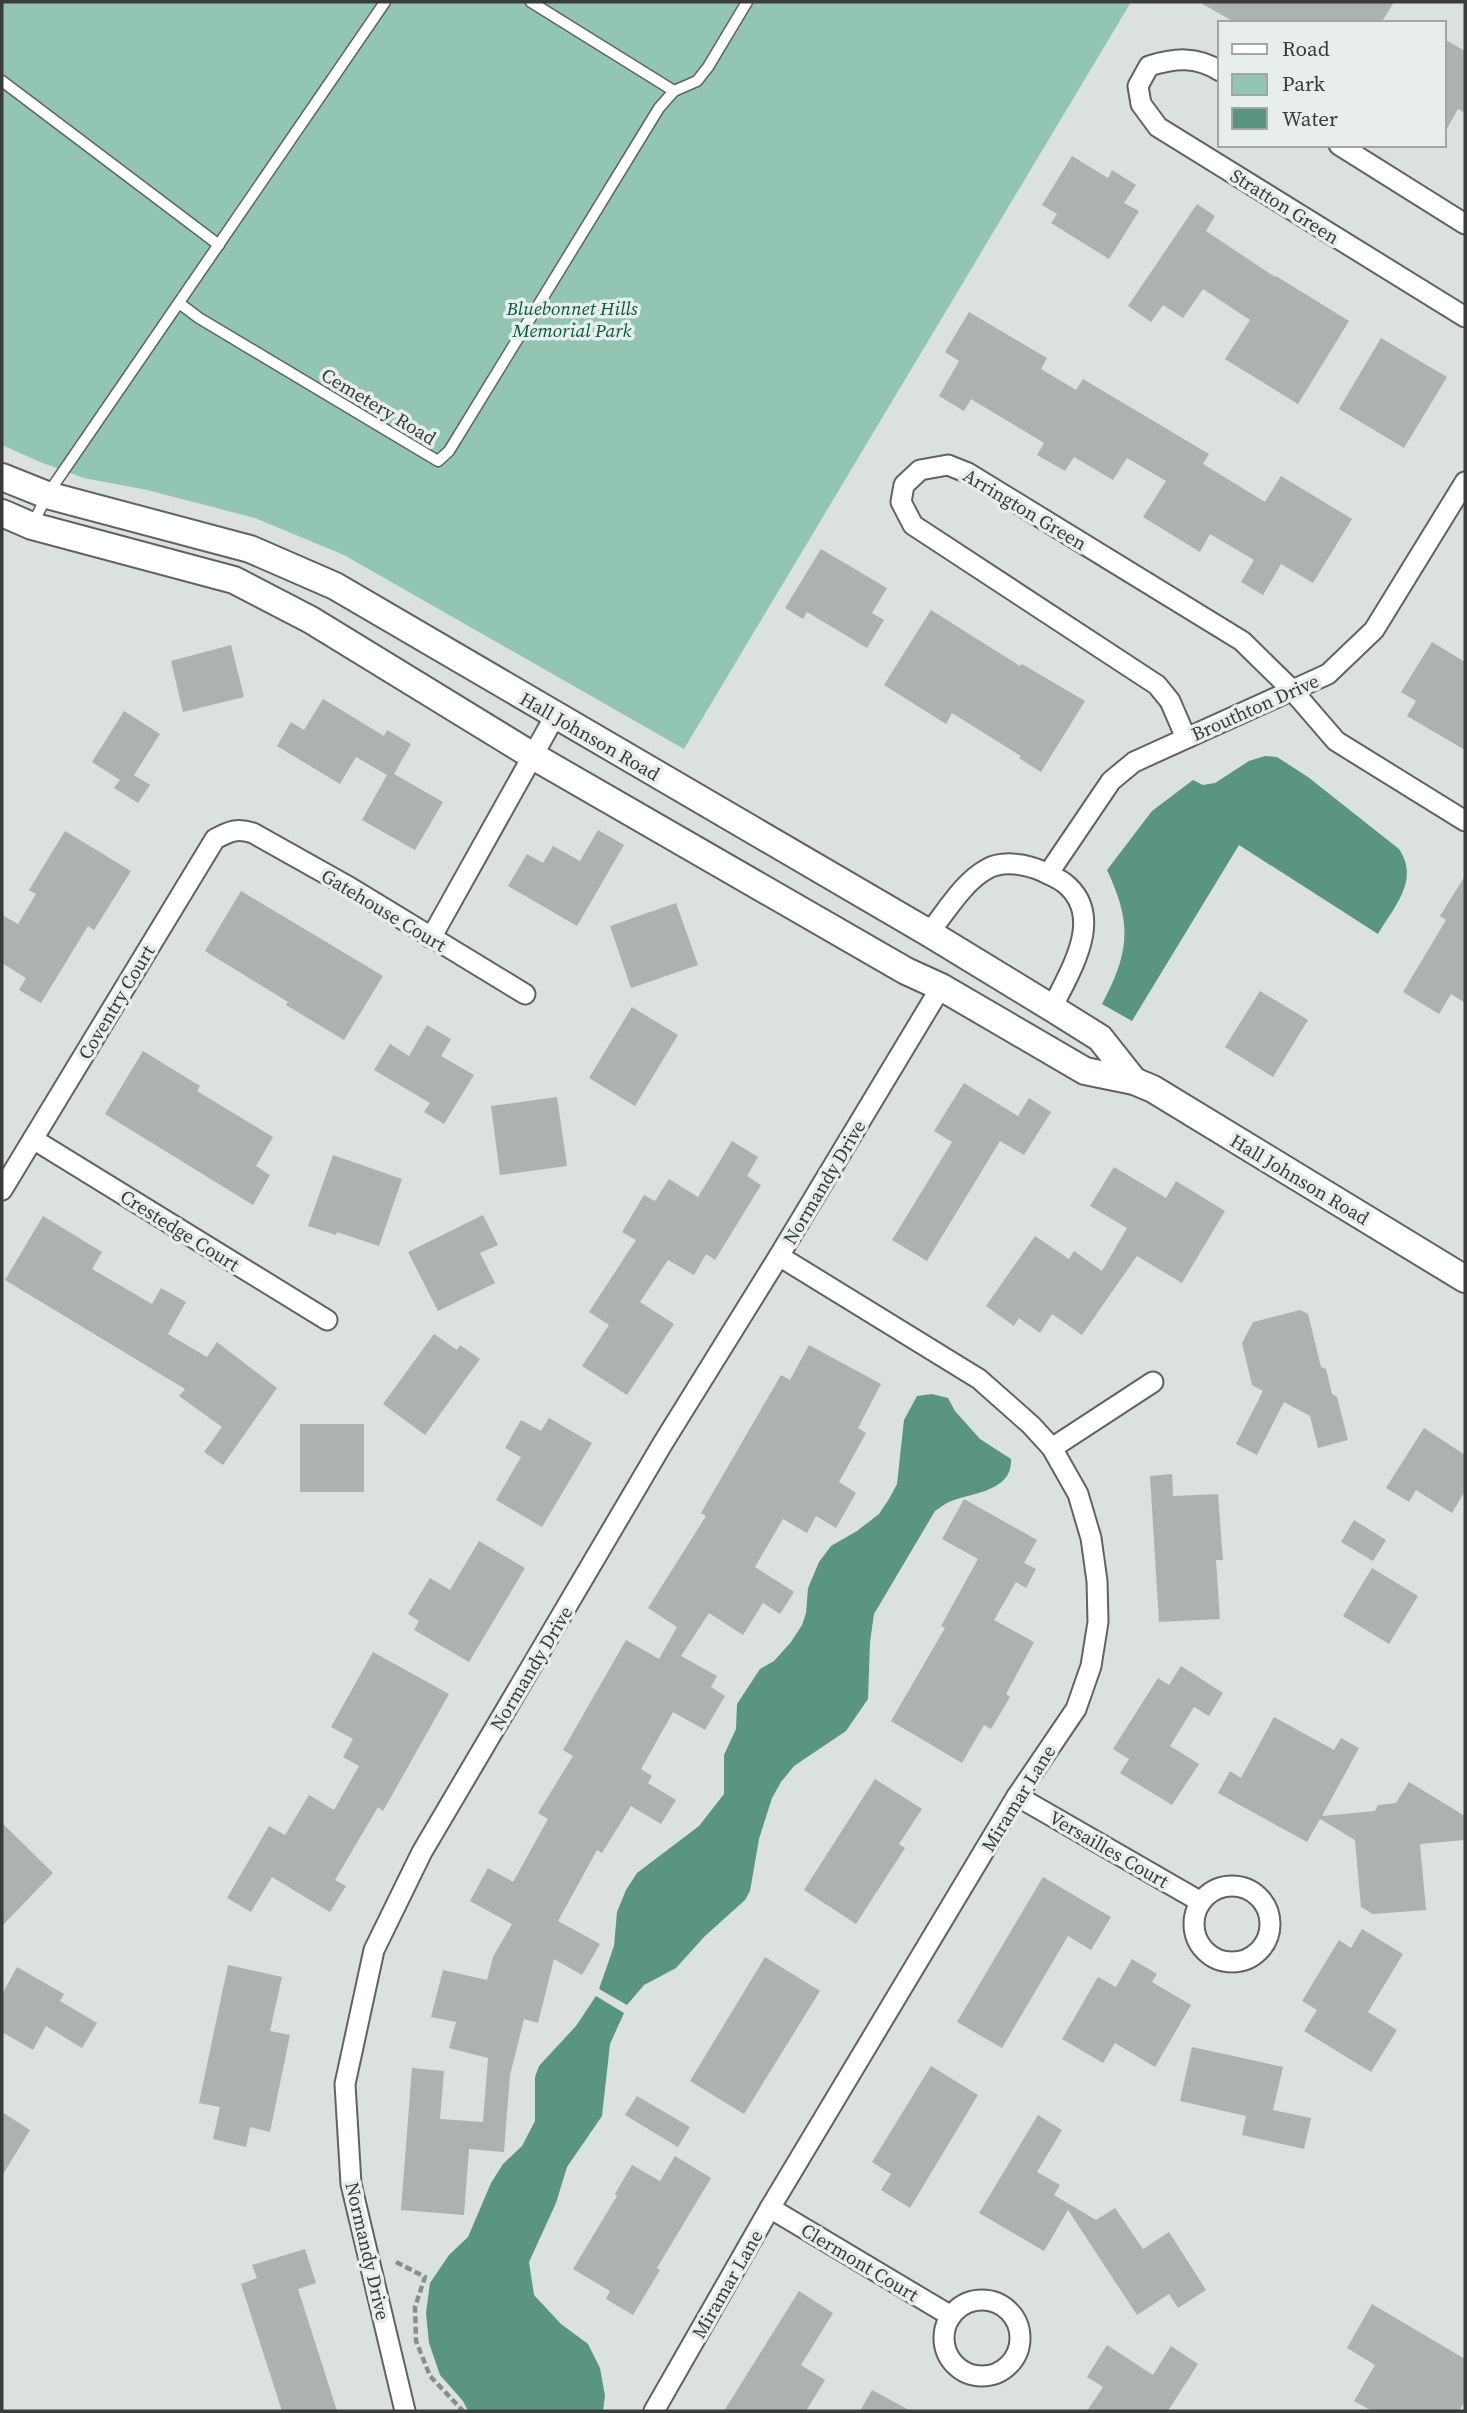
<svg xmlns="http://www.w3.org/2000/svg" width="1467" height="2413" font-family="'Source Serif 4',serif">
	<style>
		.green { fill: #92c6b2 }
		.water { fill: #59957f }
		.building { fill: #acb2b0 }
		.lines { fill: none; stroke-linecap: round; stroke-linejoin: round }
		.service-casing { stroke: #5f6462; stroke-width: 13 }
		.minor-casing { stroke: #5f6462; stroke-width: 23 }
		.secondary-casing { stroke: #5f6462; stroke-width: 30 }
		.path { stroke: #8a8f8d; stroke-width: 4.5; stroke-dasharray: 7 3.5; stroke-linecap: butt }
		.service { stroke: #fff; stroke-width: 10 }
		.minor { stroke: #fff; stroke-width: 19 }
		.secondary { stroke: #fff; stroke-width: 26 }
		.labels { text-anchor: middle; stroke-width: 7; stroke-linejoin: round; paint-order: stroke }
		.street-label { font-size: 19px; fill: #393c3b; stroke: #e7eeeb }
		.park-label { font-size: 19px; font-style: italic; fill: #065a44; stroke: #e7eeeb }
	</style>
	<rect width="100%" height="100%" fill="#dae1de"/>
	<path class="green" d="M2,2H1131L684,749L344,555L255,518L147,490L84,478L40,462L2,445Z"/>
	<g class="water">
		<path d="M1265,756L1277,757L1308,777L1399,849C1420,880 1394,907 1378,934L1239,845L1132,1021L1102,1004C1130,952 1132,923 1107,870L1152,811L1193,780L1203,785L1215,783L1249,761Z"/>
		<path d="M932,1394L948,1398L955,1411L980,1439L1011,1459C1013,1490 975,1493 954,1500C947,1502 941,1507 935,1511L874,1614L870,1642L868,1699L846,1731L794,1766L781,1782L772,1798L759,1839L750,1891L745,1900L705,1936L676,1968L644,1985L627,2005L599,1989L614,1946L617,1912L626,1890L637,1873L699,1826L724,1794V1755L736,1729L737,1704L760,1669L774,1661L791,1642L802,1625L806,1613L808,1588L819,1562L831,1546L857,1531L879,1514L889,1499L897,1484L904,1420L917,1396Z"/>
		<path d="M596,1996L624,2013L610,2044L602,2116L567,2167L556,2203L529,2262L534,2295L561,2324L588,2344L600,2368L605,2396L603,2411H468L463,2401L440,2375L429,2343L426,2313L430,2283L449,2255L468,2237L491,2183L503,2164L522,2146L535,2121V2077L539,2066L576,2026Z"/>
	</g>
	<g class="building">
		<path d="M1199,2H1394L1381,23H1236Z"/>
		<path d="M1444,39L1465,51V113L1458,109L1444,134Z"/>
		<path d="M1072,156L1108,178L1112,170L1136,185L1124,203L1139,211L1109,259L1051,223L1057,214L1042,205Z"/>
		<path d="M1197,204L1215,216L1206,231L1275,277L1276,276L1349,321L1298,404L1225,359L1250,320L1203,289L1183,318L1163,305L1151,322L1128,306Z"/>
		<path d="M969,312L1047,358L1041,369L1076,390L1083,379L1209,454L1203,464L1265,502L1281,476L1352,519L1313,583L1281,564L1263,595L1241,582L1254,560L1210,534L1200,552L1143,517L1166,481L1127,458L1113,480L1074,457L1065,471L1037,455L1044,443L971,399L964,411L939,396L959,361L945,352Z"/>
		<path d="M1381,338L1447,377L1404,448L1339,409Z"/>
		<path d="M821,549L887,588L872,613L884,620L867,648L807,612L803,619L785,608Z"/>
		<path d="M931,610L1020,666L1022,664L1085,701L1041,772L1019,758L1021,756L952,713L946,724L884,685Z"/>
		<path d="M1432,642L1465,662V750L1407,716L1416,701L1401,692Z"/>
		<path d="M231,645L244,697L183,712L171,661Z"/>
		<path d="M323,699L384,736L387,730L411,744L394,774L443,802L415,850L362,820L387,775L356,757L340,784L277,746L291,722L304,730Z"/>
		<path d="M124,711L160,734L134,775L150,785L138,803L114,788L120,780L92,762Z"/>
		<path d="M598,830L624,845L577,926L508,886L527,854L543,863L553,846L580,861Z"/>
		<path d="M65,831L131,871L94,930L88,926L41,1003L19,990L26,978L2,963V915L18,924L36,894L29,890Z"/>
		<path d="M1465,876V1003L1451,994L1439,1014L1403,992L1446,920L1440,916Z"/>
		<path d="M241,891L383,976L344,1040L286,1005L288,1002L205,951Z"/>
		<path d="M676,903L698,965L631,988L610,926Z"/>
		<path d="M1260,991L1308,1020L1273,1077L1225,1047Z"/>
		<path d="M632,1007L678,1035L635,1106L589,1078Z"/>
		<path d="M427,1025L451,1039L441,1056L474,1075L444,1124L424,1112L430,1103L374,1070L390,1044L409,1056Z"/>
		<path d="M143,1051L200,1086L197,1091L273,1137L256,1166L270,1175L253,1205L105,1114Z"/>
		<path d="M964,1083L1018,1116L1029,1098L1051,1112L1024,1155L1000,1141L927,1261L892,1240L952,1142L934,1131Z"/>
		<path d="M557,1097L567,1166L500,1175L491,1106Z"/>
		<path d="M732,1141L758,1157L747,1176L761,1185L715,1260L706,1254L694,1275L668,1260L640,1302L674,1324L627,1395L582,1366L609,1325L589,1312L636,1240L622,1232L644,1195L655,1201L669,1179L698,1197Z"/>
		<path d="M333,1155L402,1179L379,1246L337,1232L336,1235L308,1226Z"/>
		<path d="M1114,1167L1166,1198L1176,1181L1225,1211L1182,1283L1137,1256L1082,1335L1052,1314L1040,1333L1019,1318L1014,1326L986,1306L1035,1236L1069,1259L1074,1251L1102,1271L1127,1228L1090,1206Z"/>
		<path d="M483,1215L498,1245L480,1253L495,1283L438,1311L408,1252Z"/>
		<path d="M43,1216L102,1252L92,1269L152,1304L161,1288L186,1302L168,1334L207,1357L217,1342L277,1388L223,1465L204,1452L222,1427L179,1396L185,1389L5,1280Z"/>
		<path d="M1300,1310L1308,1314L1321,1367L1326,1369L1332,1394L1337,1397L1348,1440L1318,1448L1310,1416L1284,1402L1257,1455L1236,1444L1263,1391L1252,1385L1242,1343L1253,1322Z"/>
		<path d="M434,1334L457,1350L460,1345L480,1359L425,1435L383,1404Z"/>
		<path d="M809,1345L881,1384L858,1428L866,1433L839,1482L856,1493L836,1528L816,1516L807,1533L783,1519L755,1567L794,1592L780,1614L763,1603L743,1635L709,1613L681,1656L717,1676L711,1687L725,1696L705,1730L673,1712L641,1769L652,1776L648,1783L676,1800L661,1824L631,1806L602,1853L597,1850L558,1921L600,1944L582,1975L554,1959L538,2023L524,2019L510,2075L504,2152L469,2149L464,2215L401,2210L412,2068L444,2071L440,2119L483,2122L488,2058L449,2048L456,2022L431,2017L443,1970L487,1980L493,1957L512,1924L470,1901L488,1868L513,1882L548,1819L538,1813L573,1756L563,1750L626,1640L659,1659L677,1627L648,1608L706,1516L701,1513L781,1375L790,1380Z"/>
		<path d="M549,1418L592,1443L542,1527L496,1500L521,1457L505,1448L521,1420L541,1431Z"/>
		<rect x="300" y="1424" width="64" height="68"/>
		<path d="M1424,1428L1465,1455V1491L1452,1513L1416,1490L1409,1502L1386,1488Z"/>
		<path d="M1172,1474L1173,1496L1218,1494L1223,1560H1216L1220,1619L1159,1622L1150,1476Z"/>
		<path d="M964,1499L1037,1540L1024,1563L1036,1569L1026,1588L1016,1582L994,1620L1034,1642L1006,1694L1010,1697L991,1729L984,1725L962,1763L891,1721L945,1628L941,1626L978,1559L942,1539Z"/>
		<path d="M1354,1520L1386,1540L1373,1561L1341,1542Z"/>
		<path d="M479,1541L525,1568L469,1662L414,1630L419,1621L408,1614L430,1578L450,1590Z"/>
		<path d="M1372,1568L1418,1596L1389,1644L1343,1616Z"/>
		<path d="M373,1652L449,1694L383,1811L378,1807L335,1880L346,1886L330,1912L272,1877L251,1912L227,1898L269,1826L285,1835L309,1795L334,1810L359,1766L343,1757L353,1739L331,1727Z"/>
		<path d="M1181,1666L1223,1693L1209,1716L1194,1707L1170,1746L1199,1764L1172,1805L1120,1773L1129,1759L1113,1749L1158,1678L1169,1685Z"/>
		<path d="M1274,1717L1334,1750L1341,1738L1359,1748L1322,1816L1375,1811L1378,1805L1396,1803L1409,1782L1465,1816V1840L1420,1844L1426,1910L1373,1914L1361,1907L1355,1840L1320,1819L1307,1842L1218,1793L1230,1771L1241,1778Z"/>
		<path d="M875,1779L922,1809L899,1844L905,1848L856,1924L804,1890Z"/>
		<path d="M2,1823L53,1873L2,1926Z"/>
		<path d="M1043,1877L1111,1917L1091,1950L1068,1936L1002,2048L957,2022Z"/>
		<path d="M1362,1929L1403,1954L1368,2012L1397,2030L1371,2072L1304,2031L1317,2010L1302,2001L1339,1940L1351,1948Z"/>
		<path d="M765,1957L820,1991L744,2114L690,2081Z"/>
		<path d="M1132,1959L1157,1974L1152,1982L1191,2005L1155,2067L1115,2043L1103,2063L1062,2039L1098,1977L1116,1987Z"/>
		<path d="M228,1965L282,1977L270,2031L290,2035L270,2132L250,2127L246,2147L213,2139L220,2107L199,2103Z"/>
		<path d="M17,1967L64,1994L60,2001L97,2023L82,2048L46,2026L33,2050L2,2032V1994Z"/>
		<path d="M1192,2047L1283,2067L1273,2110L1311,2118L1304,2149L1242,2135L1246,2116L1180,2101Z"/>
		<path d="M931,2066L978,2095L910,2208L881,2190L891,2174L872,2162Z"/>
		<path d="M637,2096L690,2127L678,2147L625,2115Z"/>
		<path d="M2,2112L30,2130L2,2176Z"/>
		<path d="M1038,2115L1062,2130L1037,2172L1060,2185L1054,2195L1096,2220L1115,2208L1143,2249L1169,2232L1206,2290L1178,2308L1169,2294L1137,2315L1068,2210L1044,2251L979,2213Z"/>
		<path d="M675,2156L711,2178L657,2268L660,2270L633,2315L606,2299L610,2291L573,2269L617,2196L615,2194L632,2165L660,2181Z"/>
		<path d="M305,2249L316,2283L298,2289L337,2411H282L241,2284L257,2278L252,2265Z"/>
		<path d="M799,2291L833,2313L801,2365L825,2380L806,2411H724Z"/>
		<path d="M1372,2304L1465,2359V2401L1459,2411H1372L1354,2401L1375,2365L1347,2348Z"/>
		<path d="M1107,2345L1153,2375L1171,2346L1198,2364L1168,2411H1087L1103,2387L1087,2377Z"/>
		<path d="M872,2390L911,2411H860Z"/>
	</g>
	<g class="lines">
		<defs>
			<g id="service">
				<path d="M531,2L674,91"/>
				<path d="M2,81L219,245"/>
				<path d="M179,303L199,318L438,461L449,451L659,108L674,91L697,81L708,67L747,2"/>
				<path d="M32,526L47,495L385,2"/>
			</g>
			<g id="minor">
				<path d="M1220,71C1196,56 1175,58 1149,66L1138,86L1141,104L1158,127L1465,317"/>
				<path d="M1339,145L1465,224"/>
				<path d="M1186,738L1170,701L1157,685L913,525L901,502L904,485L920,470L948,465L968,473L1242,641L1292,690L1336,741L1465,821"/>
				<path d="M1048,874L1111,781L1134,762L1328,674L1374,630L1465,482"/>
				<path d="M929,933C946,912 963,882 987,869C1003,860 1027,864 1044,872C1050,875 1057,878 1063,882C1107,915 1070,971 1052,1008"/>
				<path d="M431,938L555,716"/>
				<path d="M33,1139L327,1320"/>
				<path d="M2,1190L215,839C230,831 237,828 253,833L351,888L525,994"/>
				<path d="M1052,1448L1153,1382"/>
				<path d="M1017,1796L1201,1902"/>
				<circle cx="1232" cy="1924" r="38"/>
				<path d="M770,2208L951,2316"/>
				<circle cx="982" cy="2338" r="38"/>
				<path d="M405,2411L351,2184L345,2084L374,1950L422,1852L663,1443L779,1256L941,987"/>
				<path d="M654,2411L770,2208L1017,1796L1076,1709L1091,1666L1098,1622L1097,1581L1091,1538L1078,1494L1052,1448L1031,1425L979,1379L779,1256"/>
			</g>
			<g id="secondary">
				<path d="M2,477L47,495L250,549L335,586L929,933L1052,1008L1100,1038L1134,1081"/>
				<path d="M2,513L32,526L234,580L311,620L533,756L906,971L941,987L1085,1071L1134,1081L1153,1089L1465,1279"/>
			</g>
		</defs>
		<use href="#service" class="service-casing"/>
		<use href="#minor" class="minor-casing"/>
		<use href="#secondary" class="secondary-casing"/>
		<path class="path" d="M396,2262L425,2277L415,2307L416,2341L430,2376L463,2411"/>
		<use href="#service" class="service"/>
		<use href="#minor" class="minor"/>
		<use href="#secondary" class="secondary"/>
	</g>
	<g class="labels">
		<g class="street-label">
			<text transform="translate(1285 206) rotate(32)" y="7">Stratton Green</text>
			<text transform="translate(379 406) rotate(31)" y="7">Cemetery Road</text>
			<text transform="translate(1025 509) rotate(31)" y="7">Arrington Green</text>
			<text transform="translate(1255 707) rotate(-24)" y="7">Brouthton Drive</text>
			<text transform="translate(590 736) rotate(30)" y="7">Hall Johnson Road</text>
			<text transform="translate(384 910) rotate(31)" y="7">Gatehouse Court</text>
			<text transform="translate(116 1002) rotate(-59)" y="7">Coventry Court</text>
			<text transform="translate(1300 1179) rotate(31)" y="7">Hall Johnson Road</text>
			<text transform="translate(824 1182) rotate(-59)" y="7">Normandy Drive</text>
			<text transform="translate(180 1230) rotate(32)" y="7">Crestedge Court</text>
			<text transform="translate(531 1668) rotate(-59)" y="7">Normandy Drive</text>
			<text transform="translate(1018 1798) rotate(-58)" y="7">Miramar Lane</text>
			<text transform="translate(1109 1849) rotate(30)" y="7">Versailles Court</text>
			<text transform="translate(368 2251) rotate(77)" y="7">Normandy Drive</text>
			<text transform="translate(860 2262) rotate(31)" y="7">Clermont Court</text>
			<text transform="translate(727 2284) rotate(-60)" y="7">Miramar Lane</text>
		</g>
		<g class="park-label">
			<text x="572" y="315">Bluebonnet Hills<tspan x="572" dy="22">Memorial Park</tspan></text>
		</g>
	</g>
	<rect width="1467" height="2413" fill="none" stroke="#393c3b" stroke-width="7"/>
	<rect x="1218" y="21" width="228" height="126" fill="#e7eeeb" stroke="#a1a7a5" stroke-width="2"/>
	<rect x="1232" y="44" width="35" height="10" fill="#ffffff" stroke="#a1a7a5" stroke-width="2"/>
	<text x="1282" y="56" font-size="21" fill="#393c3b">Road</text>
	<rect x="1232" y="74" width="35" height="21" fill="#92c6b2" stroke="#a1a7a5" stroke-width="2"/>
	<text x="1282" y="91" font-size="21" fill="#393c3b">Park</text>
	<rect x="1232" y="108" width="35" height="21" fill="#59957f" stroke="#a1a7a5" stroke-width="2"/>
	<text x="1282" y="126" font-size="21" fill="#393c3b">Water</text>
</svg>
